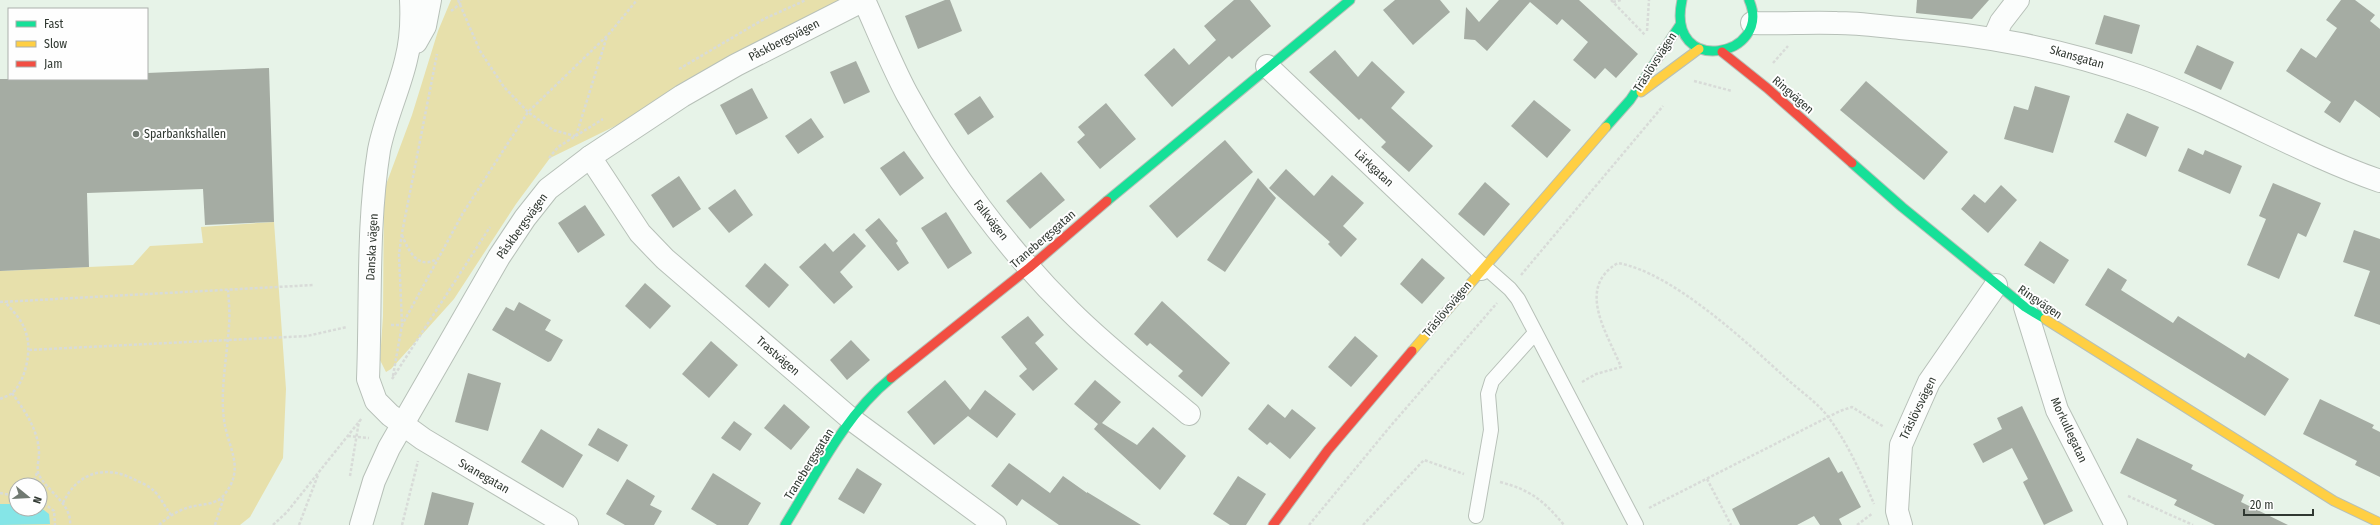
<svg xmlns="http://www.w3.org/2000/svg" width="2380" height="525" font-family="'Fira Sans Condensed',sans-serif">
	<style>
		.green { fill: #e7e0ab; fill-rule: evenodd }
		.water { fill: #85e5e7 }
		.building { fill: #a5aca3 }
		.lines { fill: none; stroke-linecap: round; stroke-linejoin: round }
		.lane-casing { stroke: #b7c0b8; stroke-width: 16 }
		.street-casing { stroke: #b7c0b8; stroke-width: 24 }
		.fast-casing { stroke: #b7c0b8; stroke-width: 11 }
		.slow-casing { stroke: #b7c0b8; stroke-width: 11 }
		.jam-casing { stroke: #b7c0b8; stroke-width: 11 }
		.path { stroke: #d8dbd8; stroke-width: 2.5; stroke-dasharray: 3 2; stroke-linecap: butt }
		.lane { stroke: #fbfdfc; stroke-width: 14 }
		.street { stroke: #fbfdfc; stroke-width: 22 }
		.fast { stroke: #16e098; stroke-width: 9 }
		.slow { stroke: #ffcf43; stroke-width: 9 }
		.jam { stroke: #f24e42; stroke-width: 9 }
		.poi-dot { fill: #707971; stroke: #fefefe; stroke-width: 1.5 }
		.labels { text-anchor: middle; stroke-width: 4; stroke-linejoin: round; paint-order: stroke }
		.street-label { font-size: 12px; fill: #303831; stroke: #fefefe }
		.poi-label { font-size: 12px; fill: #303831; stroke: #fefefe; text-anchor: start }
	</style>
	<rect width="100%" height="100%" fill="#e7f3e8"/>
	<g class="green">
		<path d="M451,0H872L550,158L516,204L454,299L391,369L386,372L380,360L383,316L384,190L412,115L438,31Z"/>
		<path d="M274,222L286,389L283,458L250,517L240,525H0V271L133,265L150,246L203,243L201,227ZM16,485H40V509H16Z"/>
	</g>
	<path class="water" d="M0,504H16V509H40V507L49,514L50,524L0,525Z"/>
	<g class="building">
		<path d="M945,0H950L962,31L918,49L905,16Z"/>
		<path d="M1234,0H1250L1271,26L1232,59L1229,56L1172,107L1144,75L1174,48L1189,65L1216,40L1204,26Z"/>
		<path d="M1395,0H1440L1450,12L1413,45L1383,10Z"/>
		<path d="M1499,0H1579L1638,54L1616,78L1605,68L1595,79L1573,60L1588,42L1562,19L1557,25L1530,2L1487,51L1475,40L1464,39L1466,7L1479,22Z"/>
		<path d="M1917,0H1989L1972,19L1916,13Z"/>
		<path d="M2341,0H2355L2375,15L2370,21L2380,29V118L2355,100L2340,123L2324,112L2331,102L2286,71L2301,48L2316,58L2337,28L2326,20Z"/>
		<path d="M2104,15L2140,25L2132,54L2095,44Z"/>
		<path d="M2197,45L2234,62L2221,90L2184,73Z"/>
		<path d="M1335,50L1358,77L1372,61L1405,92L1391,108L1433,146L1409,172L1381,147L1386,142L1361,118L1359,120L1309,72Z"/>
		<path d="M856,61L870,92L844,104L830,72Z"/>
		<path d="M269,68L274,222L205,225L203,189L87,193L89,267L0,271V79H147V73Z"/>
		<path d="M1866,81L1948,152L1924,180L1840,110Z"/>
		<path d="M2035,86L2070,96L2053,153L2004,139L2014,106L2028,110Z"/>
		<path d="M752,88L768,118L736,135L720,105Z"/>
		<path d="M980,96L994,117L968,135L954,114Z"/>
		<path d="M1534,100L1571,130L1547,158L1511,126Z"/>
		<path d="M1106,103L1136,139L1100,169L1077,142L1085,135L1078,127Z"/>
		<path d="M2127,113L2159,127L2146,157L2114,142Z"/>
		<path d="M811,118L824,137L798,154L785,136Z"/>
		<path d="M1225,140L1253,172L1177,238L1149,206Z"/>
		<path d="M2188,148L2203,155L2205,150L2242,166L2230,194L2178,171Z"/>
		<path d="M904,151L924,178L900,196L880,168Z"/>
		<path d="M1286,169L1314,196L1332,175L1364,203L1343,226L1357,239L1341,257L1328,244L1330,242L1269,188Z"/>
		<path d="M1041,172L1065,200L1030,229L1006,201Z"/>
		<path d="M679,176L701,209L673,228L651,195Z"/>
		<path d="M1258,178L1276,198L1225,272L1207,260Z"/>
		<path d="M1485,182L1510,204L1484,236L1458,214Z"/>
		<path d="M2273,183L2321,203L2306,237L2298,233L2279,279L2247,265L2266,219L2259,216Z"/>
		<path d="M2001,185L2017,200L1988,233L1961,209L1974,194L1985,203Z"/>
		<path d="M735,189L753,215L729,233L708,208Z"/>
		<path d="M585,205L605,235L578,253L558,223Z"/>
		<path d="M946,212L972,253L948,269L921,228Z"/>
		<path d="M879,218L898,241L896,243L909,263L898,271L865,230Z"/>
		<path d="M2354,230L2380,239V325L2354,316L2370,271L2343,262Z"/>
		<path d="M854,233L866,246L840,272L853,287L834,304L799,267L825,243L833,252Z"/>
		<path d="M2040,241L2069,260L2054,284L2024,265Z"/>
		<path d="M1422,258L1445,278L1422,304L1400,284Z"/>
		<path d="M765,263L789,285L769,308L745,286Z"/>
		<path d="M2108,268L2127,280L2121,290L2173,323L2178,316L2245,358L2248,353L2289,379L2265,416L2085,305Z"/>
		<path d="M645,283L671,306L650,329L625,306Z"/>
		<path d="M1162,301L1230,363L1202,397L1178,376L1183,371L1150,343L1147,346L1134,334Z"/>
		<path d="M519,302L551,320L545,330L563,340L551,361L548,362L492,330L506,307L514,311Z"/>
		<path d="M1028,316L1044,335L1035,343L1058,369L1033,391L1019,376L1027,369L1001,337Z"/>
		<path d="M1355,336L1378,356L1351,387L1328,367Z"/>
		<path d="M851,340L870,360L847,380L830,360Z"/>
		<path d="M711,341L738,365L709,398L682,374Z"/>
		<path d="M468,373L501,383L488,431L455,422Z"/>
		<path d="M945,380L970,410L985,390L1016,414L997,438L968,416L934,445L907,412Z"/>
		<path d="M1095,380L1121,402L1102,423L1137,445L1153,427L1186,456L1160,490L1094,429L1098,424L1074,404Z"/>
		<path d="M2320,399L2374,425L2372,428L2380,432V477L2355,465L2357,461L2303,434Z"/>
		<path d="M784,404L810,427L791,450L764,428Z"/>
		<path d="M1268,404L1285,418L1292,409L1316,428L1290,459L1270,442L1267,445L1248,429Z"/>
		<path d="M2022,406L2073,511L2044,525L2023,482L2028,479L2012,448L1983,463L1973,444L2002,429L1997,418Z"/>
		<path d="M734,421L752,434L740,451L721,438Z"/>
		<path d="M598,428L628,445L618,462L588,445Z"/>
		<path d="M541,429L583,455L563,488L521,462Z"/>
		<path d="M2137,438L2193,465L2191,469L2244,495L2241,502L2288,525H2215L2174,505L2177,500L2120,473Z"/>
		<path d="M1829,457L1838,473L1842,471L1861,507L1839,519L1842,525H1820L1814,516L1797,525H1740L1732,509Z"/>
		<path d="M1009,463L1050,493L1063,476L1087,493V492L1141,525H1059L1022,499L1017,506L991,486Z"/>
		<path d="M857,468L882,484L864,514L838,499Z"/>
		<path d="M713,473L761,503L748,525H717L691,509Z"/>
		<path d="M1238,476L1266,494L1246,525H1230L1213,514Z"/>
		<path d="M627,479L655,496L650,505L662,511L654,525H625L606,514Z"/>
		<path d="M432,492L474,503L468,525H424Z"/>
	</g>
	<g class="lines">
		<defs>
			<g id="lane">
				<path d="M1484,266L1510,289L1518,299L1636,525"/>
				<path d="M1476,516L1491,430L1488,394L1492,381L1535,333"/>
			</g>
			<g id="street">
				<path d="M411,0C412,20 411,41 406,60C399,90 385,119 379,150C367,225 371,303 368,379L376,401L390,415L423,439L567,525"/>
				<path d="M864,0C878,31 891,64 907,94C948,170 1008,250 1070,311C1107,348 1149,380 1189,414"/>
				<path d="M1752,23C1780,24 1809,22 1837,23C1858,23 1879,26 1900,28C1984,35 2058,48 2138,76C2221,105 2297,152 2380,181"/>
				<path d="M1994,38L2001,22L2018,0"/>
				<path d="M416,42L425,26L430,0"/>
				<path d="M1267,66L1481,269"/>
				<path d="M590,157L640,233L665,259L851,419L995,525"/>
				<path d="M2025,307L2057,410L2116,525"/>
				<path d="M361,525L374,481L389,448L499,257L525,218L548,189L590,157L682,96L736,65L864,0"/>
				<path d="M1901,525L1897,511L1901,445L1929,382L1996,285"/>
			</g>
			<g id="fast">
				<path d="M1682,0C1665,78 1774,57 1749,0"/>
				<path d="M1606,127L1630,100L1680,25"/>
				<path d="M1852,163L1902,207L2025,307L2045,319"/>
				<path d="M1107,201L1350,0"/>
				<path d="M785,525C816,475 844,416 891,378"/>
			</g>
			<g id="slow">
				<path d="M1641,92L1699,49"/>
				<path d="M2045,319L2334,501L2380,523"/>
				<path d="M1412,351L1606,127"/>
			</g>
			<g id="jam">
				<path d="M1722,52L1767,88L1852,163"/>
				<path d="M891,378L1029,268L1107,201"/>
				<path d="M1273,525L1328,450L1412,351"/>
			</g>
		</defs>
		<use href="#lane" class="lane-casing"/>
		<use href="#street" class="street-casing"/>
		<use href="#fast" class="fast-casing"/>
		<use href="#slow" class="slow-casing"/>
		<use href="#jam" class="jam-casing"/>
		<g class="path">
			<path d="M458,0L480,51L504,87L528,112L553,130L575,136"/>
			<path d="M1611,0L1645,35"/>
			<path d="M1613,2L1621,0"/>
			<path d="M451,11L460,4L461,0"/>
			<path d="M1647,31L1649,0"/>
			<path d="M1773,63L1788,46"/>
			<path d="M679,69L764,19L806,0"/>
			<path d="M1694,81L1732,91"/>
			<path d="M576,136L607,36"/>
			<path d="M549,158L558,147L603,119"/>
			<path d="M402,235C408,250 417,269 435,260"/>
			<path d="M1521,275L1663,106"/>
			<path d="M0,302L314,285"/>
			<path d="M391,325H402L463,213L528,112L608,35L637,0"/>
			<path d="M29,350L307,336L347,327"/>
			<path d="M393,376L402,325L399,254L402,233L437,54"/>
			<path d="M392,379L490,227"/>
			<path d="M1582,382L1596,374L1621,367C1608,334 1575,288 1618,263C1673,273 1745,341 1787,379C1800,391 1818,403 1829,418C1848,444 1862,475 1874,504"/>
			<path d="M12,393C25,411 39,431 39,454C39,460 36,469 39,475C48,492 72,504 70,525"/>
			<path d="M0,399C4,397 8,396 11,394C26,382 32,349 26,333C23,321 13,311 5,302"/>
			<path d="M348,436L369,438"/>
			<path d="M350,476L359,421"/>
			<path d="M1707,479L1731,525"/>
			<path d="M1500,482C1531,490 1544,501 1564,525"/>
			<path d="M32,485L37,473"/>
			<path d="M0,493L16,496"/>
			<path d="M2128,496L2193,525"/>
			<path d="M40,500L54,511L55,525"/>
			<path d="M63,503C78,471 107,464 137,481C142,483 149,486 153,490C160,496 165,507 171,515"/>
			<path d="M1649,508L1840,411L1852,407L1884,427"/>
			<path d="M159,525C168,517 178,510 190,507C201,504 217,505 224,495C246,468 228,449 224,420C220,390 227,357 229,326C230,314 229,302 228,290"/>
			<path d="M215,525L224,497"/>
			<path d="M273,525L287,512L362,418"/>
			<path d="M299,525L318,475"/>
			<path d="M402,525L418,461"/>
			<path d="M1309,525L1388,429L1497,303"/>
			<path d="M1363,525L1424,460L1464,474"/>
			<path d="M1857,525L1873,513"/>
		</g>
		<use href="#lane" class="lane"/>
		<use href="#street" class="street"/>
		<use href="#fast" class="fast"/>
		<use href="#slow" class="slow"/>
		<use href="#jam" class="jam"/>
	</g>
	<circle class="poi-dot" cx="136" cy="134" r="4"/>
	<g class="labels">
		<g class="street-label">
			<text transform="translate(784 40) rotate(-27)" y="4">Påskbergsvägen</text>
			<text transform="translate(2077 57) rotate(16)" y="4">Skansgatan</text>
			<text transform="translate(1655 62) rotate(-57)" y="4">Träslövsvägen</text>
			<text transform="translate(1793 95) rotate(41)" y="4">Ringvägen</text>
			<text transform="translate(1374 168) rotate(43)" y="4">Lärkgatan</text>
			<text transform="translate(991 220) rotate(52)" y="4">Falkvägen</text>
			<text transform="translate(522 226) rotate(-54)" y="4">Påskbergsvägen</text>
			<text transform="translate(1043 239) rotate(-41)" y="4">Tranebergsgatan</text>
			<text transform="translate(372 247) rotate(-87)" y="4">Danska vägen</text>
			<text transform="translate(2040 302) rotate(34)" y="4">Ringvägen</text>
			<text transform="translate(1447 309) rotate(-50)" y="4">Träslövsvägen</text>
			<text transform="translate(778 356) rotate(41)" y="4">Trastvägen</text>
			<text transform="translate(1918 408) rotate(-64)" y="4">Träslövsvägen</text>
			<text transform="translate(2069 430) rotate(65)" y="4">Morkullegatan</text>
			<text transform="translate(809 464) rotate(-58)" y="4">Tranebergsgatan</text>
			<text transform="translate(484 476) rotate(30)" y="4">Svanegatan</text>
		</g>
		<g class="poi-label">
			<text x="144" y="138">Sparbankshallen</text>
		</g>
	</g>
	<rect x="8" y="8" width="140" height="72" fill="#fefefe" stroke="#acafac"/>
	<rect x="16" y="21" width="20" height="6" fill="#16e098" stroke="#acafac"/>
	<text x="44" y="28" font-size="12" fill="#303831">Fast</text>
	<rect x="16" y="41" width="20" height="6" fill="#ffcf43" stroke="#acafac"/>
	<text x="44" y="48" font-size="12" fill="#303831">Slow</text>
	<rect x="16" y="61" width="20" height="6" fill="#f24e42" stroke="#acafac"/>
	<text x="44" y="68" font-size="12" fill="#303831">Jam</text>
	<g transform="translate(28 497) rotate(108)"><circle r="19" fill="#fefefe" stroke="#acafac"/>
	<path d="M0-3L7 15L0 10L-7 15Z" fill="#707971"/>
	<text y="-6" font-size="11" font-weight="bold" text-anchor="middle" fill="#303831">N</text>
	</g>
	<path d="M2244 509v6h69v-6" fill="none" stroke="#303831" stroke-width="2"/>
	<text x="2250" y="509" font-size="12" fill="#303831" stroke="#fefefe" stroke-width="3" paint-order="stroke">20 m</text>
</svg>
